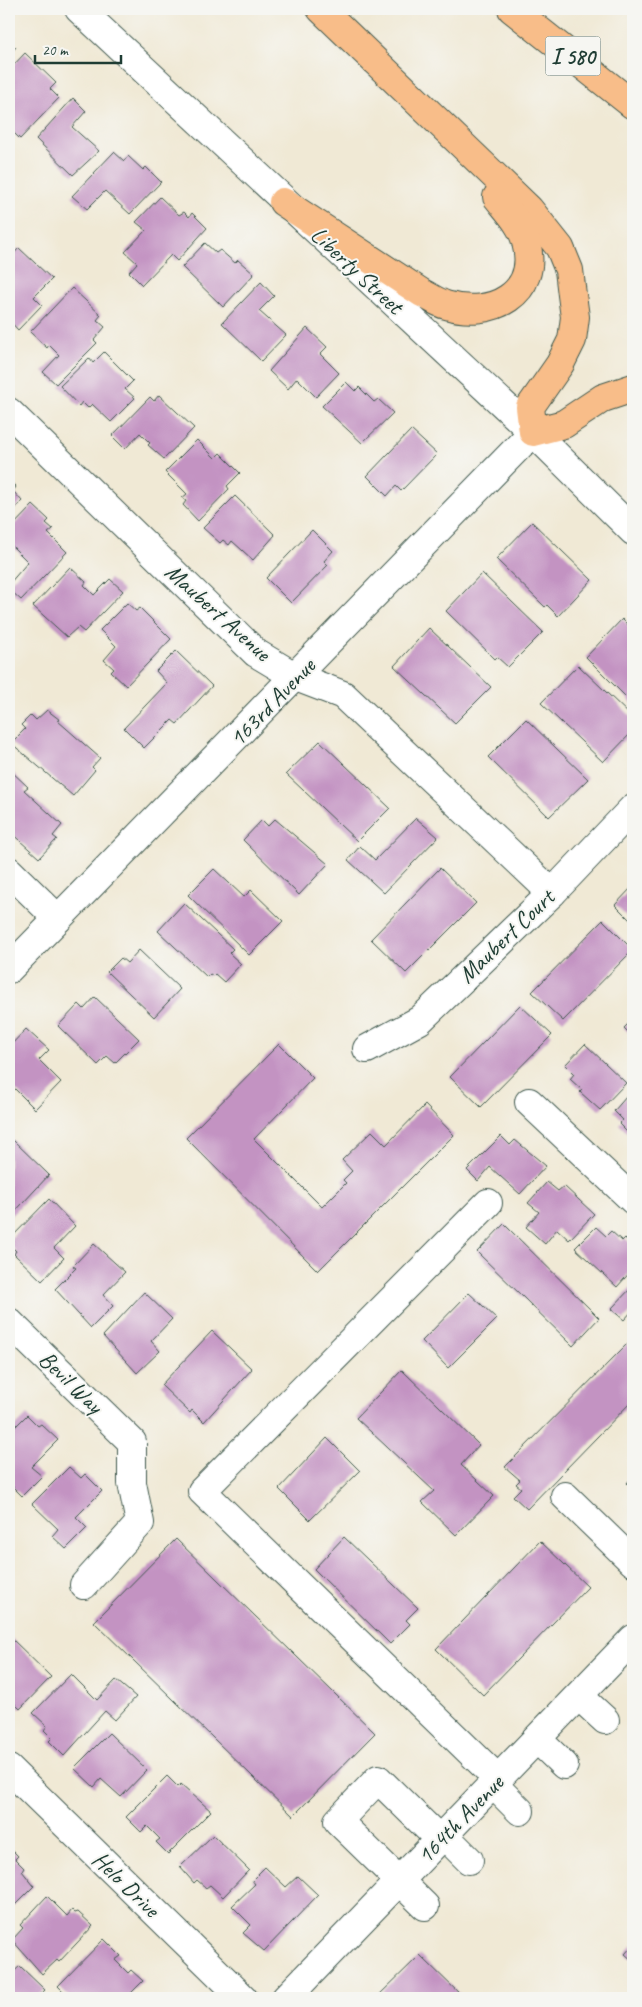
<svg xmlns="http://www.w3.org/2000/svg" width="642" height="2007" font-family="Caveat,sans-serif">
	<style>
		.building { fill: #c393c2 }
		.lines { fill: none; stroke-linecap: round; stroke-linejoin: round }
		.minor-casing { stroke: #3e574c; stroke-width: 30 }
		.highway-casing { stroke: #3e574c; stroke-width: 30 }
		.minor { stroke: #fff; stroke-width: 28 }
		.highway { stroke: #f8bd89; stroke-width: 28 }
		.labels { text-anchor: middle; stroke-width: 4; stroke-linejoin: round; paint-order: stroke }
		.shield { fill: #f6f6f2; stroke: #60746d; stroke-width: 1 }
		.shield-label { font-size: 22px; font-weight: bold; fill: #1f3d34 }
		.street-label { font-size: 24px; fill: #1f3d34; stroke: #f6f6f2 }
	</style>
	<rect width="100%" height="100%" fill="#f6f6f2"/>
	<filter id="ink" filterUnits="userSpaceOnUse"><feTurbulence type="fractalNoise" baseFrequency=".02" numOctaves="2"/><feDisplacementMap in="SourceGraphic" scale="10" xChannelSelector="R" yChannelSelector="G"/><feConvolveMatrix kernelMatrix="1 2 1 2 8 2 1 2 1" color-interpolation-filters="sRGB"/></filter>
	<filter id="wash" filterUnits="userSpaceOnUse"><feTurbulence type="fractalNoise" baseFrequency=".0096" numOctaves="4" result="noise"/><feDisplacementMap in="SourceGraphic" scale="20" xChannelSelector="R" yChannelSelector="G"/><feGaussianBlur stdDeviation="1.12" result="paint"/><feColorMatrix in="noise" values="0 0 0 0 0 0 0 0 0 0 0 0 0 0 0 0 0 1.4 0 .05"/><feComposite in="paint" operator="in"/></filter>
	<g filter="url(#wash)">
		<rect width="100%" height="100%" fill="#f0e9d5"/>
		<g id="blocks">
			<g class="building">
				<path d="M9,40L16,47L9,55Z"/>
				<path d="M25,53L56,83L50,89L59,98L20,139L9,128V70Z"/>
				<path d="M73,98L86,111L72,127L99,151L73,175L36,139Z"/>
				<path d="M114,152L124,161L128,156L143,170L146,167L161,182L130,214L105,191L87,209L72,196Z"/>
				<path d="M160,197L179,215L184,212L189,217L192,213L207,228L177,261L171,255L142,285L129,272L137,263L125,252L146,230L136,222Z"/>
				<path d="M205,243L216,253L220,250L235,263L238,260L254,274L223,307L182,267Z"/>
				<path d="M19,248L52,279L34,297L42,305L18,330L9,320V259Z"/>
				<path d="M261,282L274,296L259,311L286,335L261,361L222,323Z"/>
				<path d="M72,288L101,315L97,320L105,327L94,340L97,343L56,384L43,372L59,355L49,345L47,348L30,332Z"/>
				<path d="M307,328L327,347L320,354L339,373L316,397L297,378L288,389L269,371Z"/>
				<path d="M104,352L133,381L125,389L135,398L111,422L92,404L88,408L82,402L79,406L60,386L89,358L93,363Z"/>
				<path d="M346,382L355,391L359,387L374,402L378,399L393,413L362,443L322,406Z"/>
				<path d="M159,395L194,428L164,459L148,445L150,443L140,433L125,449L112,436L150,397L154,401Z"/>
				<path d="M411,430L437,454L401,491L396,486L387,496L367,476Z"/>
				<path d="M197,440L215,458L220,453L240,473L227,486L229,489L198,521L183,505L186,501L182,498L187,494L165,472Z"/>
				<path d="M9,480L16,487L13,491L22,501L9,515Z"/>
				<path d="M235,496L275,535L253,560L232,541L229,545L223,540L220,543L203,528Z"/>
				<path d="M33,505L49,520L46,523L53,529L48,533L67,552L21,600L9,589V584L28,562L9,543V530Z"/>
				<path d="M532,522L592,580L558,616L547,605L545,607L496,559Z"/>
				<path d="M312,530L333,551L324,561L328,565L291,603L266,578Z"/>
				<path d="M70,567L86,582L84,585L94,595L110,579L123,591L84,632L78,627L67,637L33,606Z"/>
				<path d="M482,573L543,632L508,667L497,657L495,659L446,611Z"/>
				<path d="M127,603L136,611L140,608L171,639L126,686L111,672L114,669L104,660L116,646L100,630Z"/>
				<path d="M622,619L633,630V704L586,657Z"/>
				<path d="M429,628L491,687L455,723L394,666Z"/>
				<path d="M176,651L212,686L177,724L172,720L144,748L124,728L167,683L156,671Z"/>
				<path d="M578,665L633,718V731L603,762L541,703Z"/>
				<path d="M47,710L60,720L58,721L100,758L92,767L95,770L73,796L11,743L25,729L21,725L31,715L36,720Z"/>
				<path d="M526,719L588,779L549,817L488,757Z"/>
				<path d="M320,741L390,808L357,841L286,774Z"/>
				<path d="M9,769L28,787L24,790L62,825L53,836L57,839L39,858L9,831Z"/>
				<path d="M416,818L438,837L384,893L348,860L360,846L375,860Z"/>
				<path d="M275,819L328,864L299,895L243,840L262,820L268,826Z"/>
				<path d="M440,868L476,903L406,973L371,939Z"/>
				<path d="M214,869L244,897L251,890L283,921L249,955L188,895Z"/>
				<path d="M633,886V923L615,905Z"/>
				<path d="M184,903L233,949L229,953L241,964L224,982L215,974L213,976L210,974L207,977L158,931Z"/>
				<path d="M603,920L633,950L563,1021L532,992Z"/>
				<path d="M139,950L180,989L154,1017L107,972L121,958L127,963Z"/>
				<path d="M95,997L139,1039L115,1063L107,1056L98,1065L58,1026L79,1004L84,1009Z"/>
				<path d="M520,1005L552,1035L481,1107L450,1077Z"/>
				<path d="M633,1019V1037L624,1028Z"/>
				<path d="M26,1029L49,1050L39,1060L61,1082L35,1109L9,1083V1047Z"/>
				<path d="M279,1044L313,1078L254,1139L322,1207L346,1183L343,1180L352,1171L342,1160L372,1131L386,1145L425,1105L454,1135L318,1271L186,1138Z"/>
				<path d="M585,1044L626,1083L600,1110L580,1092L582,1090L570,1079L574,1074L565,1065Z"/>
				<path d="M633,1089V1143L628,1139L631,1136L619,1124L623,1120L614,1111Z"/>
				<path d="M501,1136L510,1145L515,1140L546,1166L520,1194L490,1167L478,1181L467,1170Z"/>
				<path d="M9,1139L11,1141L13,1140L49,1175L9,1218Z"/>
				<path d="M547,1182L558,1191L564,1186L594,1214L569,1240L557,1229L545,1244L526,1227L539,1212L528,1203Z"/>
				<path d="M49,1199L75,1226L54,1248L64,1258L42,1281L14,1254L16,1251L9,1244V1240Z"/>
				<path d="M504,1224L599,1318L573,1346L477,1252Z"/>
				<path d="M596,1227L606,1236L611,1231L622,1241L625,1238L633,1246V1269L617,1287L575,1248Z"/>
				<path d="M94,1244L125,1272L103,1295L113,1306L91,1328L55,1289L76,1268L73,1266Z"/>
				<path d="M633,1286V1310L624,1320L611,1309Z"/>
				<path d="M144,1292L172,1319L151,1341L160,1351L137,1373L103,1336Z"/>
				<path d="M469,1293L497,1319L448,1368L422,1341Z"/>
				<path d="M212,1331L252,1369L204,1422L192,1410L190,1413L161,1385Z"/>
				<path d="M627,1344L633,1350V1400L527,1509L513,1496L521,1488L516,1484L520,1480L505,1467Z"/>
				<path d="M402,1370L479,1445L461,1465L494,1496L456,1535L422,1502L434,1491L356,1418Z"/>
				<path d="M27,1415L38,1426L41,1424L58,1440L31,1467L42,1476L22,1496L11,1485L9,1487V1433Z"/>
				<path d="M327,1438L360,1471L310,1520L279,1489Z"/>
				<path d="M69,1467L81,1478L85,1474L102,1491L76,1517L87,1528L66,1549L52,1536L58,1529L32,1504Z"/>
				<path d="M633,1476V1489L627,1483Z"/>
				<path d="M344,1537L418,1608L406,1620L410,1624L390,1644L314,1569Z"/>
				<path d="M176,1539L375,1733L293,1816L94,1622Z"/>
				<path d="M540,1541L588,1587L483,1695L436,1649Z"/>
				<path d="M10,1637L51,1677L20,1709L9,1698L11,1694L9,1691Z"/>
				<path d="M71,1674L97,1700L116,1680L136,1697L115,1720L105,1711L64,1756L49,1741L52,1738L44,1730L47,1726L33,1713Z"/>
				<path d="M109,1733L147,1770L121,1797L101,1779L94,1787L74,1768Z"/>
				<path d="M167,1776L178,1787L181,1784L211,1811L168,1854L156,1842L160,1839L147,1826L141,1832L126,1817Z"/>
				<path d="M213,1835L249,1870L223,1897L210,1885L206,1888L197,1880L194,1883L180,1867Z"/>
				<path d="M9,1847L18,1856L15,1859L24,1868L22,1871L34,1886L9,1911Z"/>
				<path d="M265,1867L286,1887L298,1876L318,1895L264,1951L243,1933L251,1925L232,1906L255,1884L252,1880Z"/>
				<path d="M47,1896L67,1916L72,1910L75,1913L78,1912L93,1926L59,1962L57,1960L42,1974L12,1940L23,1928L20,1925Z"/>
				<path d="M104,1939L121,1956L115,1960L128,1973L131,1970L143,1981L126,1998H70L58,1986Z"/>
				<path d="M633,1945V1961L625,1954Z"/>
				<path d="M420,1955L464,1998H376Z"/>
				<path d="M20,1966L45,1990L37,1998H12L9,1995V1976Z"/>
			</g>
		</g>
	</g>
	<g filter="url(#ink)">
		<use href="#blocks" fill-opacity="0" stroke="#3e574c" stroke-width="1"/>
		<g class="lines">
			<defs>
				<g id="minor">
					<path d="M79,9L533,432L633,531"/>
					<path d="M9,412L256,653L296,677L343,695L552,893"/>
					<path d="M9,871L58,919"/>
					<path d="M9,969L533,432"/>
					<path d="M367,1049L420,1020L552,893L633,808"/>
					<path d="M529,1102L633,1200"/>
					<path d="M488,1203L202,1491L498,1779"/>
					<path d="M9,1322L132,1442V1483L140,1523L84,1585"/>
					<path d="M565,1496L633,1562"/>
					<path d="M579,1696L605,1720"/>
					<path d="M537,1739L564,1765"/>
					<path d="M9,1769L243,1998"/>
					<path d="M493,1784L520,1811"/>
					<path d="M444,1835L469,1860"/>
					<path d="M425,1906L338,1821L378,1779L440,1840"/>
					<path d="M286,1998L633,1639"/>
				</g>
				<g id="highway">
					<path d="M321,9L529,209L560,248L569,270L572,295L575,317L572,340L560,364L530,407L533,432L564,424L603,398L633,388"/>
					<path d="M512,9L633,105"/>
					<path d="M283,202L422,293C430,297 438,303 446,305C491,319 540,294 526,242C522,225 508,211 497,197"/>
				</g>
			</defs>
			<use href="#minor" class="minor-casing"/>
			<use href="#highway" class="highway-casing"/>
			<use href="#minor" class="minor"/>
			<use href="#highway" class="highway"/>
		</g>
	</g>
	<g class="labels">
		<rect class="shield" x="545.5" y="36.5" width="55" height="39" rx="4"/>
		<g class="shield-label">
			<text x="573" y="64">I 580</text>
		</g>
		<g class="street-label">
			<text transform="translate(357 270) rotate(43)" y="8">Liberty Street</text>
			<text transform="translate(218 612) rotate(42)" y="8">Maubert Avenue</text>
			<text transform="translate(272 702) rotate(-46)" y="8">163rd Avenue</text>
			<text transform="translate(506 936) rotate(-44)" y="8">Maubert Court</text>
			<text transform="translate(71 1382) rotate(44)" y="8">Bevil Way</text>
			<text transform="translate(460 1819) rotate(-46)" y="8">164th Avenue</text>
			<text transform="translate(126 1884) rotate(44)" y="8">Helo Drive</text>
		</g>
	</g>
	<rect width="642" height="2007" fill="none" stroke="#f6f6f2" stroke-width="30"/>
	<path d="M35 55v8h86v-8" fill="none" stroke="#1f3d34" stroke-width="2.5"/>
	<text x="42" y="55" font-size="15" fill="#1f3d34" stroke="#f6f6f2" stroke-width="4" paint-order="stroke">20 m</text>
</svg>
